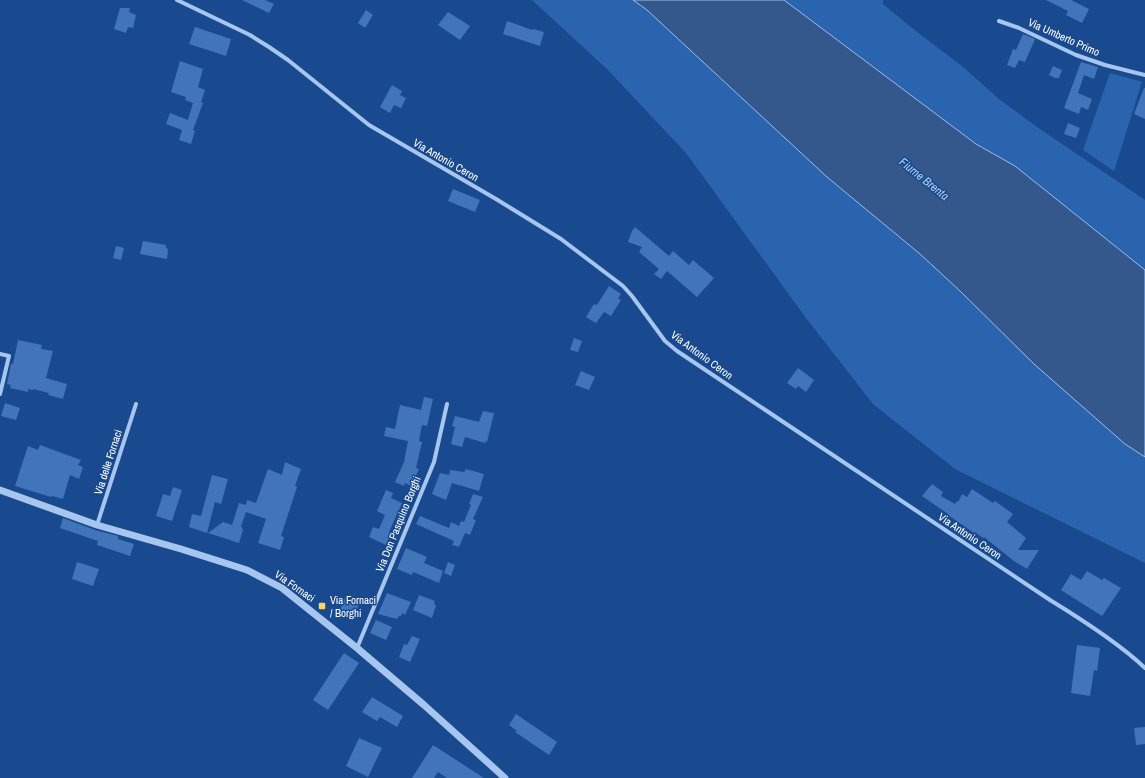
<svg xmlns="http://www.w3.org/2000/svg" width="1145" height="778" font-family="'Archivo Narrow',sans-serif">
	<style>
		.green { fill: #2b64ae }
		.water { fill: #34588b; stroke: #99c0f1 }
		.building { fill: #4174b8 }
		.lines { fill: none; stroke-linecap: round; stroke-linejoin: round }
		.minor { stroke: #a6c6ef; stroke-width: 4 }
		.tertiary { stroke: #a6c6ef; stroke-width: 7 }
		.poi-dot { fill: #ffd564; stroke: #194a90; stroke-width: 1.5 }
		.labels { text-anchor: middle; stroke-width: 3; stroke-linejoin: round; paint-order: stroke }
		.street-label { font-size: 11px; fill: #fff; stroke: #194a90 }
		.poi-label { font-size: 11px; fill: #fff; stroke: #194a90; text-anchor: start }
		.water-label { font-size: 12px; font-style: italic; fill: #b2d0f6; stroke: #194a90 }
	</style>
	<rect width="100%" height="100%" fill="#194a90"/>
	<g class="green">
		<path d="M532,0H633L647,10L689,49L827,177L920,254L1125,444L1145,457V563L955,469L873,404L806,318L686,153L608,70Z"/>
		<path d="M784,0H883V4L917,32L962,66L999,99L1037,127L1145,200V270L1015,166L976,144Z"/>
		<path d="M1110,73L1142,82L1114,171L1083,150Z"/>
	</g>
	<path class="water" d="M633,0H784L976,144L1015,166L1145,270V457L1125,444L1034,364L959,290L920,254L827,177L689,49L647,10Z"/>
	<g class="building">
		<path d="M242,0H265L274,4L269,13Z"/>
		<path d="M1046,0H1071L1089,9L1082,23L1066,15L1068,11Z"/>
		<path d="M120,8H130L129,12L136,15L133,28L128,27L126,33L114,29Z"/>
		<path d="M366,10L373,15L365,28L358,23Z"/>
		<path d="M448,12L470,26L460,40L438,25Z"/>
		<path d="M507,21L532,30L533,29L544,32L540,46L503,34Z"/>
		<path d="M195,27L231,39L226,56L189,44Z"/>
		<path d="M1023,34L1035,39L1025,62L1019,60L1015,68L1007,65L1013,49L1016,50Z"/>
		<path d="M180,61L203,69L198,87L205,90L201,102L203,103L193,130L195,131L191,144L179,140L182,130L166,124L170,113L188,120L193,103L185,100L186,97L171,92Z"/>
		<path d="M1081,62L1098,67L1094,79L1084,75L1078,93L1092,99L1088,110L1081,107L1079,114L1064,108Z"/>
		<path d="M1053,66L1062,70L1059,78H1055L1049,75Z"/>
		<path d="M392,85L402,91L400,95L406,98L401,108L394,105L390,113L380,107Z"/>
		<path d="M1144,88H1145V119L1134,114Z"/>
		<path d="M1068,123L1080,128L1076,138L1064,134Z"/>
		<path d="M453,189L480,200L475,212L448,201Z"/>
		<path d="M635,227L669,256L673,251L689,265L693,260L714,278L697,297L667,271L661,279L654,274L659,269L639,252L642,247L628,242L632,231Z"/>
		<path d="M143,241L166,245V248L168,249L167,259L140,254Z"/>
		<path d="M116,246L124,248L121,260L113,258Z"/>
		<path d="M609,286L621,294L618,298L621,300L611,316L604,312L596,323L586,317L594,304L597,305Z"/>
		<path d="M574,338L582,341L578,352L570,350Z"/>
		<path d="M18,340L42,345L41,349L53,351L46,378L67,384L63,399L48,395L49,393L33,389V390L28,389V392L10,388L11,385L7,384L11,364H13Z"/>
		<path d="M798,368L814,380L806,392L798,386L796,389L787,383Z"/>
		<path d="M581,371L595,377L589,390L575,385Z"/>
		<path d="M424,397L433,399L427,426L422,425L419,441L422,442L416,468L419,469L411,486L405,483L404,486L395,482L404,462L408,441L384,436L386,427L395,429L400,405L421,410Z"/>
		<path d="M5,403L20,408L16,420L1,416Z"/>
		<path d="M483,411L494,413L487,442L486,441L485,443L465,437L462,447L451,444L455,427L452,426L455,416L479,422Z"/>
		<path d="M40,445L81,460L78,465L83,467L79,479L70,475L63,499L52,496L51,497L15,486L28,446L38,450Z"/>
		<path d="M285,462L301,469L295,486L297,487L281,536L284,537L280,550L258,543L266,519L246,512L241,526L243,530L239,543L208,533L223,522L232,525L239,503L246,505L247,500L256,503L268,469L282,475Z"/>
		<path d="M466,469L484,474L479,491L452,483L446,500L432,494L440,473L449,475L450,470L464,472Z"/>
		<path d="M212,475L228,479L221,504L215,502L207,533L189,527L192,514L201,516Z"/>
		<path d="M932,484L943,492L941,496L955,504L957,501L958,502L962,494L967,497L972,489L993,503L995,501L1013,514L1007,522L1026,538L1018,550H1039L1027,569L1014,561L984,537L983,538L975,532L974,533L948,515V514L922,496Z"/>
		<path d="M173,487L182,490L172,521L156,516L163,494L170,496Z"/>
		<path d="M386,490L393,493L391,498L402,503L389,532H391L386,545L369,537L373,527L379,529L385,515L377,511Z"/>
		<path d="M473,494L483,497L473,519L476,520L470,535L465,533L459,547L452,545L454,541L416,524L420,516L449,528L451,522L459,526L461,521L464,522L471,505L469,504Z"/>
		<path d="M63,518L95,530L118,536V539L134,544L130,556L97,545L98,541L60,528Z"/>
		<path d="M406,548L427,557L424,563L443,571L439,583L413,572L412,575L397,569Z"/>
		<path d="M77,562L99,569L93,586L72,579Z"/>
		<path d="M448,562L455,565L451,576L444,573Z"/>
		<path d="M1087,571L1102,580L1104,578L1121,588L1102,616L1061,590L1071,574L1081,580Z"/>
		<path d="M387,593L411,602L405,615L402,613L401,616H399L397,619L378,614Z"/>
		<path d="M419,595L435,601L434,604L436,605L432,618L413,610Z"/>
		<path d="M346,596L360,602L353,618L339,612Z"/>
		<path d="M376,620L392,627L386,640L370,633Z"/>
		<path d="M412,636L420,639L410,662L399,657L404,644L407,645Z"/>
		<path d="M1077,645L1100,648L1097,671L1094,670L1090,696L1071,693Z"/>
		<path d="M344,653L359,663L328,710L313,700Z"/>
		<path d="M372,697L403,716L397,727L380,717L377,721L362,712Z"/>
		<path d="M516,714L557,742L549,755L515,732L517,731L509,725Z"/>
		<path d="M1145,727V744L1136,745L1134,728Z"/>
		<path d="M359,738L382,748L368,777L346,766Z"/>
		<path d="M433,745L484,778H447L438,772L434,778H412Z"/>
	</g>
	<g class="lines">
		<g class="minor">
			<path d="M177,0L250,35L269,47L288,60L369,125L496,199L561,239L623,286L632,296L665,341L677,351L1050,600C1081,619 1119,643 1145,668"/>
			<path d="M999,21L1019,28L1076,55L1105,65L1145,75"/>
			<path d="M0,354L9,356L0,394"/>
			<path d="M97,525L136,404"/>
			<path d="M357,648L434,462L447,404"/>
		</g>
		<path class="tertiary" d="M0,490L97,525L181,549L247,570L282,588L357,648L424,705L505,778"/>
	</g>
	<rect class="poi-dot" x="318" y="602" width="8" height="8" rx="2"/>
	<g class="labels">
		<g class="street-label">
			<text transform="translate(1064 37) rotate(24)" y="4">Via Umberto Primo</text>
			<text transform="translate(446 160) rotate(30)" y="4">Via Antonio Ceron</text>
			<text transform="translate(702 355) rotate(36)" y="4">Via Antonio Ceron</text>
			<text transform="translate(108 462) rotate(-72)" y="4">Via delle Fornaci</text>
			<text transform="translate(398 524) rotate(-68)" y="4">Via Don Pasquino Borghi</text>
			<text transform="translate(970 536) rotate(34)" y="4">Via Antonio Ceron</text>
			<text transform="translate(295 586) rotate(35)" y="4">Via Fornaci</text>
		</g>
		<g class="poi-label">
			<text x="330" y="604">Via Fornaci<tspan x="330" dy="13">/ Borghi</tspan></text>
		</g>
		<g class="water-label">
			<text transform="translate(924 179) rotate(39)" y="4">Fiume Brenta</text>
		</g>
	</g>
</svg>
